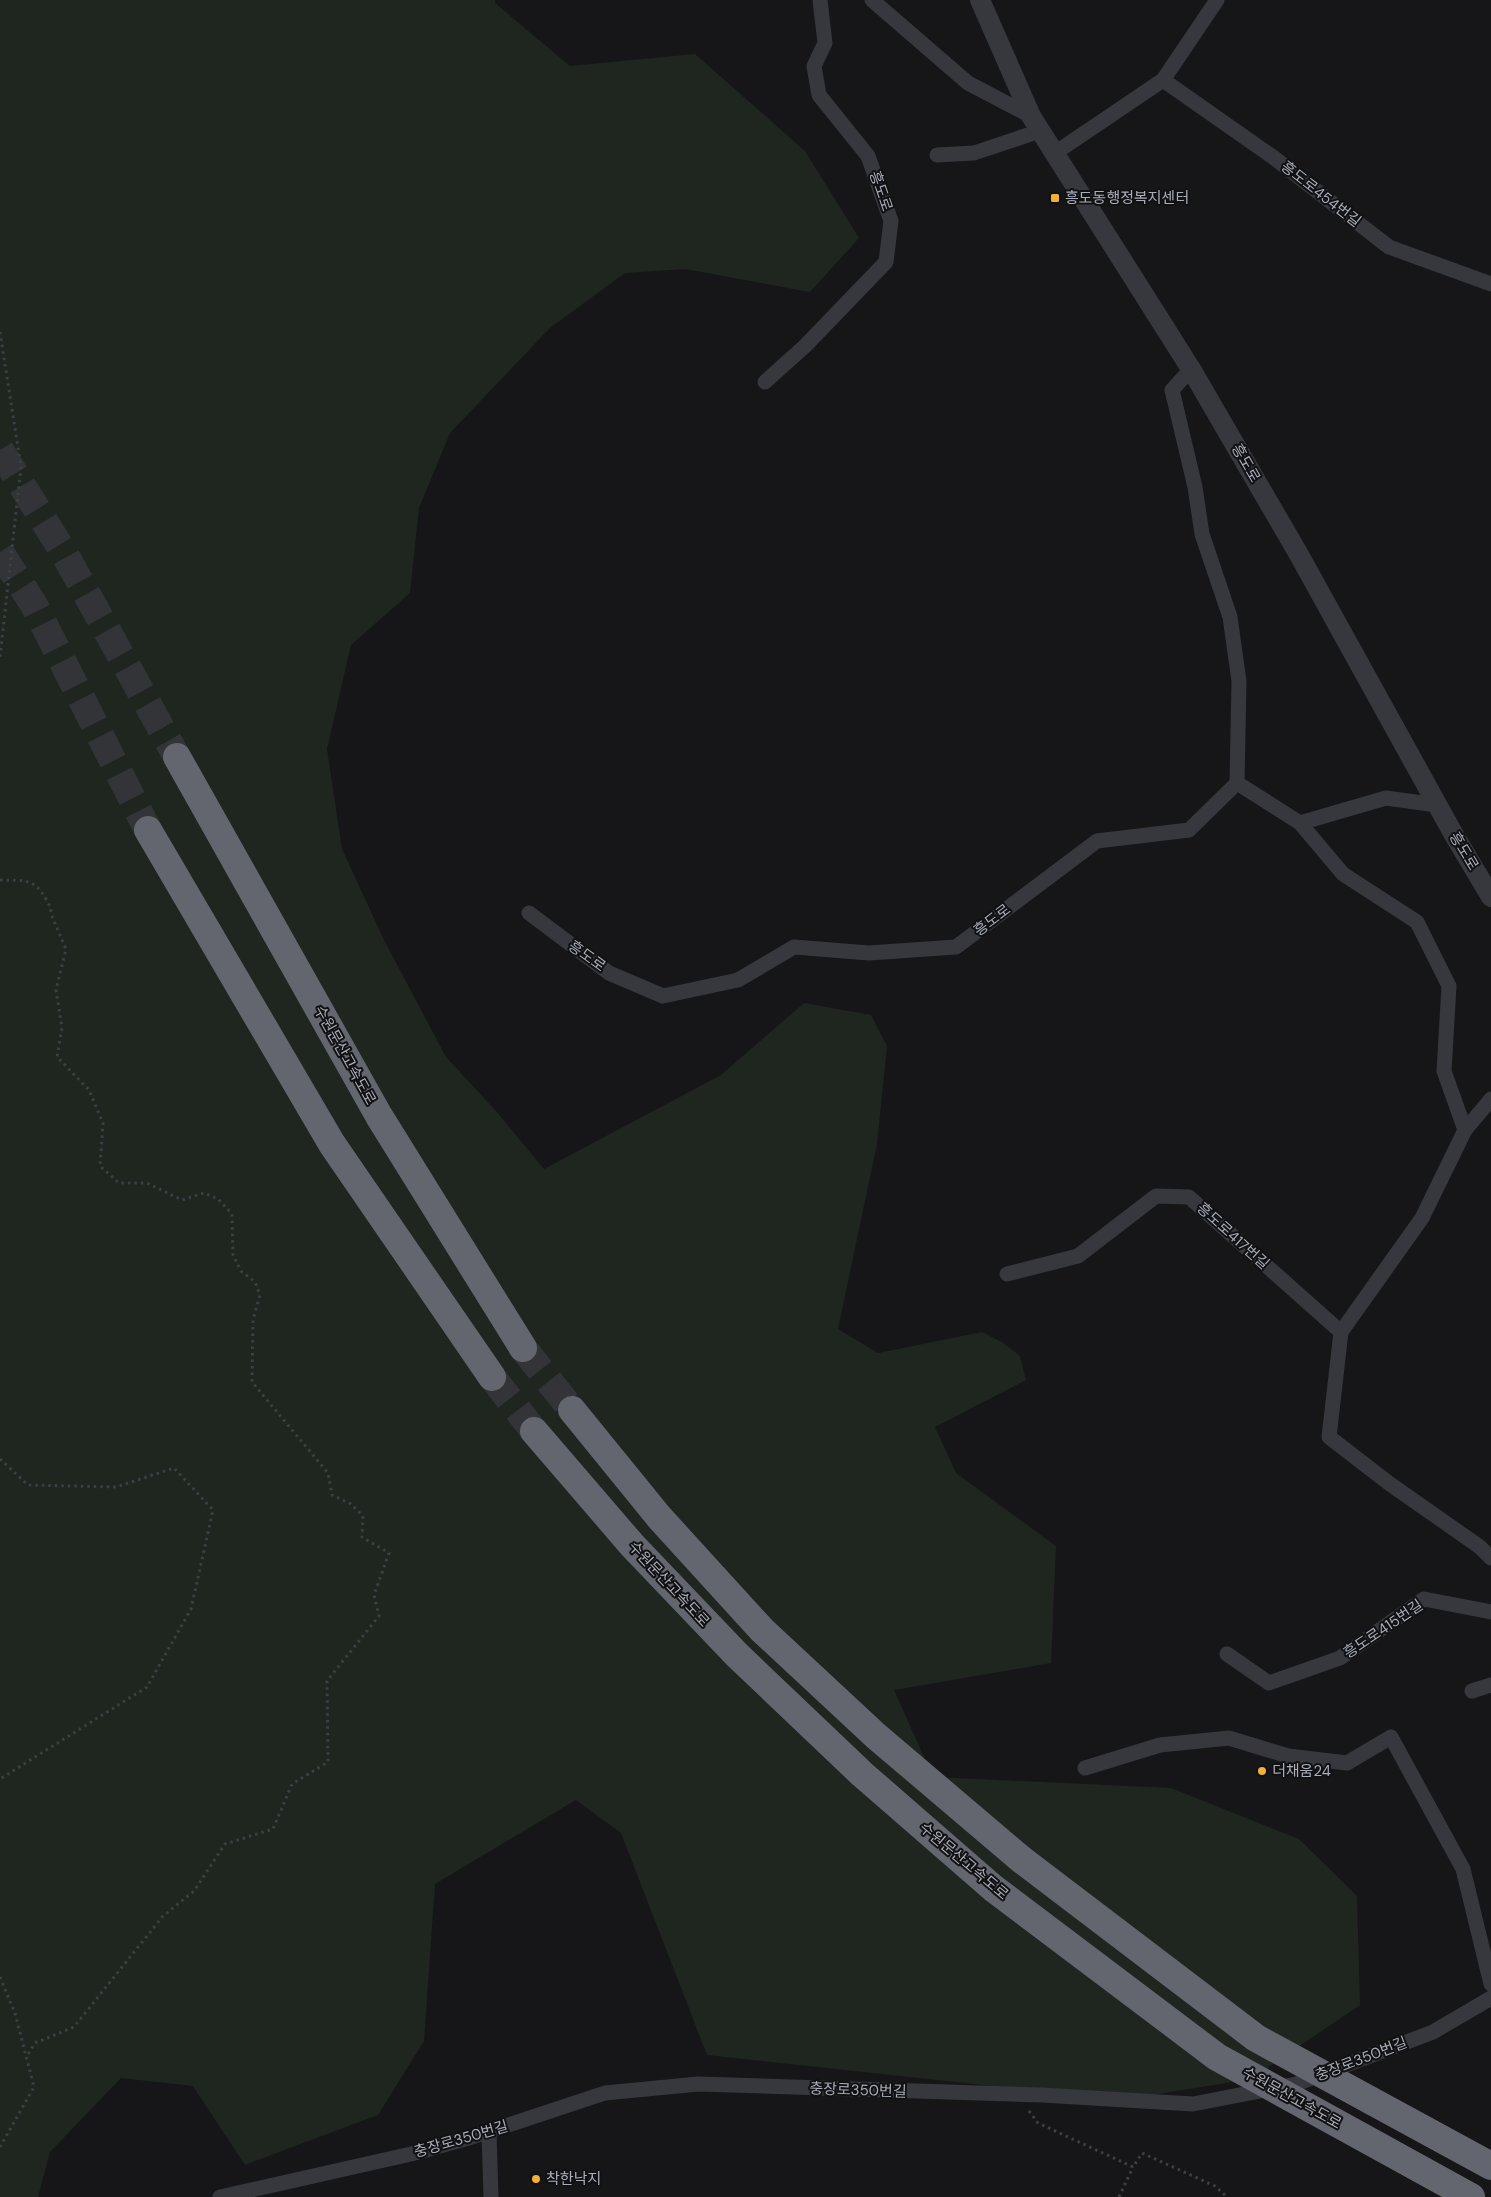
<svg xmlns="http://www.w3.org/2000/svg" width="1491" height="2197" font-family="'DM Sans','Noto Sans KR',sans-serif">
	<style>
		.green { fill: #1e261f }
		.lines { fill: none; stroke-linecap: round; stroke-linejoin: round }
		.motorway-tunnel { stroke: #333438; stroke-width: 28; stroke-dasharray: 28 14; stroke-linecap: butt }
		.path { stroke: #3d3f44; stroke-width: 3; stroke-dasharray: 2.5 4; stroke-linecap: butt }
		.minor { stroke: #37383d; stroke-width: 15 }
		.tertiary { stroke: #37383d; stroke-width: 20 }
		.motorway { stroke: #63666e; stroke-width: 28 }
		.poi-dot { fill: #f2b134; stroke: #111113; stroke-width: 2 }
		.labels { text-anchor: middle; stroke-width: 4; stroke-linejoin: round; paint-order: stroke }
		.street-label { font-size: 15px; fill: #a8adb8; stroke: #111113 }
		.poi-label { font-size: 15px; fill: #a8adb8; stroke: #111113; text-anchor: start }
	</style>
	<rect width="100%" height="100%" fill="#161618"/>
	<path class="green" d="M0,0H495V3L570,66L695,54L805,151L859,238L810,292L685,269L625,273L550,328L450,433L419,508L410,593L351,645L327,749L342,849L384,940L446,1057L496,1111L544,1169L721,1075L804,1003L871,1015L887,1046L877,1144L838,1329L878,1353L982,1332L1002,1342L1020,1356L1026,1380L935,1427L956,1473L1056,1546L1051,1663L894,1690L933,1777L1171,1788L1299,1839L1357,1896L1360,2005L1251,2079L1121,2100L707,2055L621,1833L576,1800L435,1884L424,2041L378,2115L245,2165L193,2086L121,2078L50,2152L38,2197H0Z"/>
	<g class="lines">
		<g class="motorway-tunnel">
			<path d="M0,450L64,553L177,757"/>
			<path d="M0,552L34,605L148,830"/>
			<path d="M523,1348L572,1410"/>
			<path d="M492,1377L534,1431"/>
		</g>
		<g class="path">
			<path d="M0,332L21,467L0,657"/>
			<path d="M0,880C22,881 34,877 46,899C49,904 51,908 51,914L66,949L56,990L62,1028L57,1057L89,1090L103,1123L100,1166L119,1183H147L182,1200L204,1193L218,1199L232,1214L233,1255L241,1271L255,1282L260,1295L253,1320L252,1382L328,1473L332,1495L351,1504L363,1516L362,1537L389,1553L374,1595L379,1616L327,1681L328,1762L292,1784L273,1829L225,1844L194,1891L163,1916L74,2027L35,2043L26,2058"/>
			<path d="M0,1459L28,1485L116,1487L174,1468L213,1510L191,1609L147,1687L0,1779"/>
			<path d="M0,1977L15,2013L34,2087L0,2147"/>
			<path d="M1029,2111L1038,2123L1133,2167L1142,2153L1215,2186L1227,2197"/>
			<path d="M1119,2197L1133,2167"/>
		</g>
		<g class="minor">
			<path d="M872,0L968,83L1031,116"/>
			<path d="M1163,80L1273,157L1389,247L1491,284"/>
			<path d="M1055,153L1163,80L1217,0"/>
			<path d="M937,155L974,153L1040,131"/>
			<path d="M1191,369L1172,390L1195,487L1202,534L1230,617L1239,681L1237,783"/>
			<path d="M765,382L805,346L886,262L891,221L868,156L819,95L814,66L825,43L820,0"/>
			<path d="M1300,823L1386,798L1437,805"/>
			<path d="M529,913L609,973L663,996L738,980L794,947L869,953L956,947L1097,841L1189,830L1237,783L1300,823L1343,874L1417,922L1449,986L1444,1071L1465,1130L1422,1218L1341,1332L1329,1437L1390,1484L1480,1547L1491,1558"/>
			<path d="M1465,1130L1491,1099"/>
			<path d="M1007,1274L1078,1256L1156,1196L1189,1197L1341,1332"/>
			<path d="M1227,1654L1269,1683L1340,1658L1424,1599L1491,1612"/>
			<path d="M1472,1691L1491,1685"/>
			<path d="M1085,1768L1160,1745L1229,1738L1288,1756L1347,1763L1391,1737L1463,1869L1491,1984"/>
			<path d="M489,2132L491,2197"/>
			<path d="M220,2197L411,2154L472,2137L605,2093L698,2084L1042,2095L1193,2104L1296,2084L1433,2032L1491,1998"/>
		</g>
		<path class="tertiary" d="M980,0L1031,116L1191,369L1298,553L1454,835L1491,897"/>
		<g class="motorway">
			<path d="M177,757L379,1116L523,1348"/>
			<path d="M148,830L332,1144L492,1377"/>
			<path d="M572,1410L659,1517L762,1630L876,1736L1022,1860L1256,2038L1491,2166"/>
			<path d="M534,1431L632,1545L737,1655L862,1774L993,1888L1217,2057L1471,2197"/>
		</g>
	</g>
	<g class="poi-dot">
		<rect x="1050" y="193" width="10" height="10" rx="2.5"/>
		<circle cx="1262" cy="1771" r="5"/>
		<circle cx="536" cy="2179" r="5"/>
	</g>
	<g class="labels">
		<g class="street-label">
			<text transform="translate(881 191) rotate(71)" y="5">흥도로</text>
			<text transform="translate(1321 194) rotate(38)" y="5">흥도로454번길</text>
			<text transform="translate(1246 463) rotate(60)" y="5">흥도로</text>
			<text transform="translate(1464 851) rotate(59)" y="5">흥도로</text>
			<text transform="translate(992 920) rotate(-37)" y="5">흥도로</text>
			<text transform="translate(587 956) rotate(36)" y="5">흥도로</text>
			<text transform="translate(345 1055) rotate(61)" y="5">수원문산고속도로</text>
			<text transform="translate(1233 1236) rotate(42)" y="5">흥도로417번길</text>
			<text transform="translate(669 1584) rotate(47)" y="5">수원문산고속도로</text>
			<text transform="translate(1383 1629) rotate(-34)" y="5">흥도로415번길</text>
			<text transform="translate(964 1861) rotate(40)" y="5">수원문산고속도로</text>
			<text transform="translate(1361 2059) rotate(-21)" y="5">충장로350번길</text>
			<text transform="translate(858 2090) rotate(2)" y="5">충장로350번길</text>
			<text transform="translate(1292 2098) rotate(29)" y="5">수원문산고속도로</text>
			<text transform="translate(461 2139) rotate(-16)" y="5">충장로350번길</text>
		</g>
		<g class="poi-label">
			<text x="1065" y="203">흥도동행정복지센터</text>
			<text x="1272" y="1776">더채움24</text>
			<text x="546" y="2184">착한낙지</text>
		</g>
	</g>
</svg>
